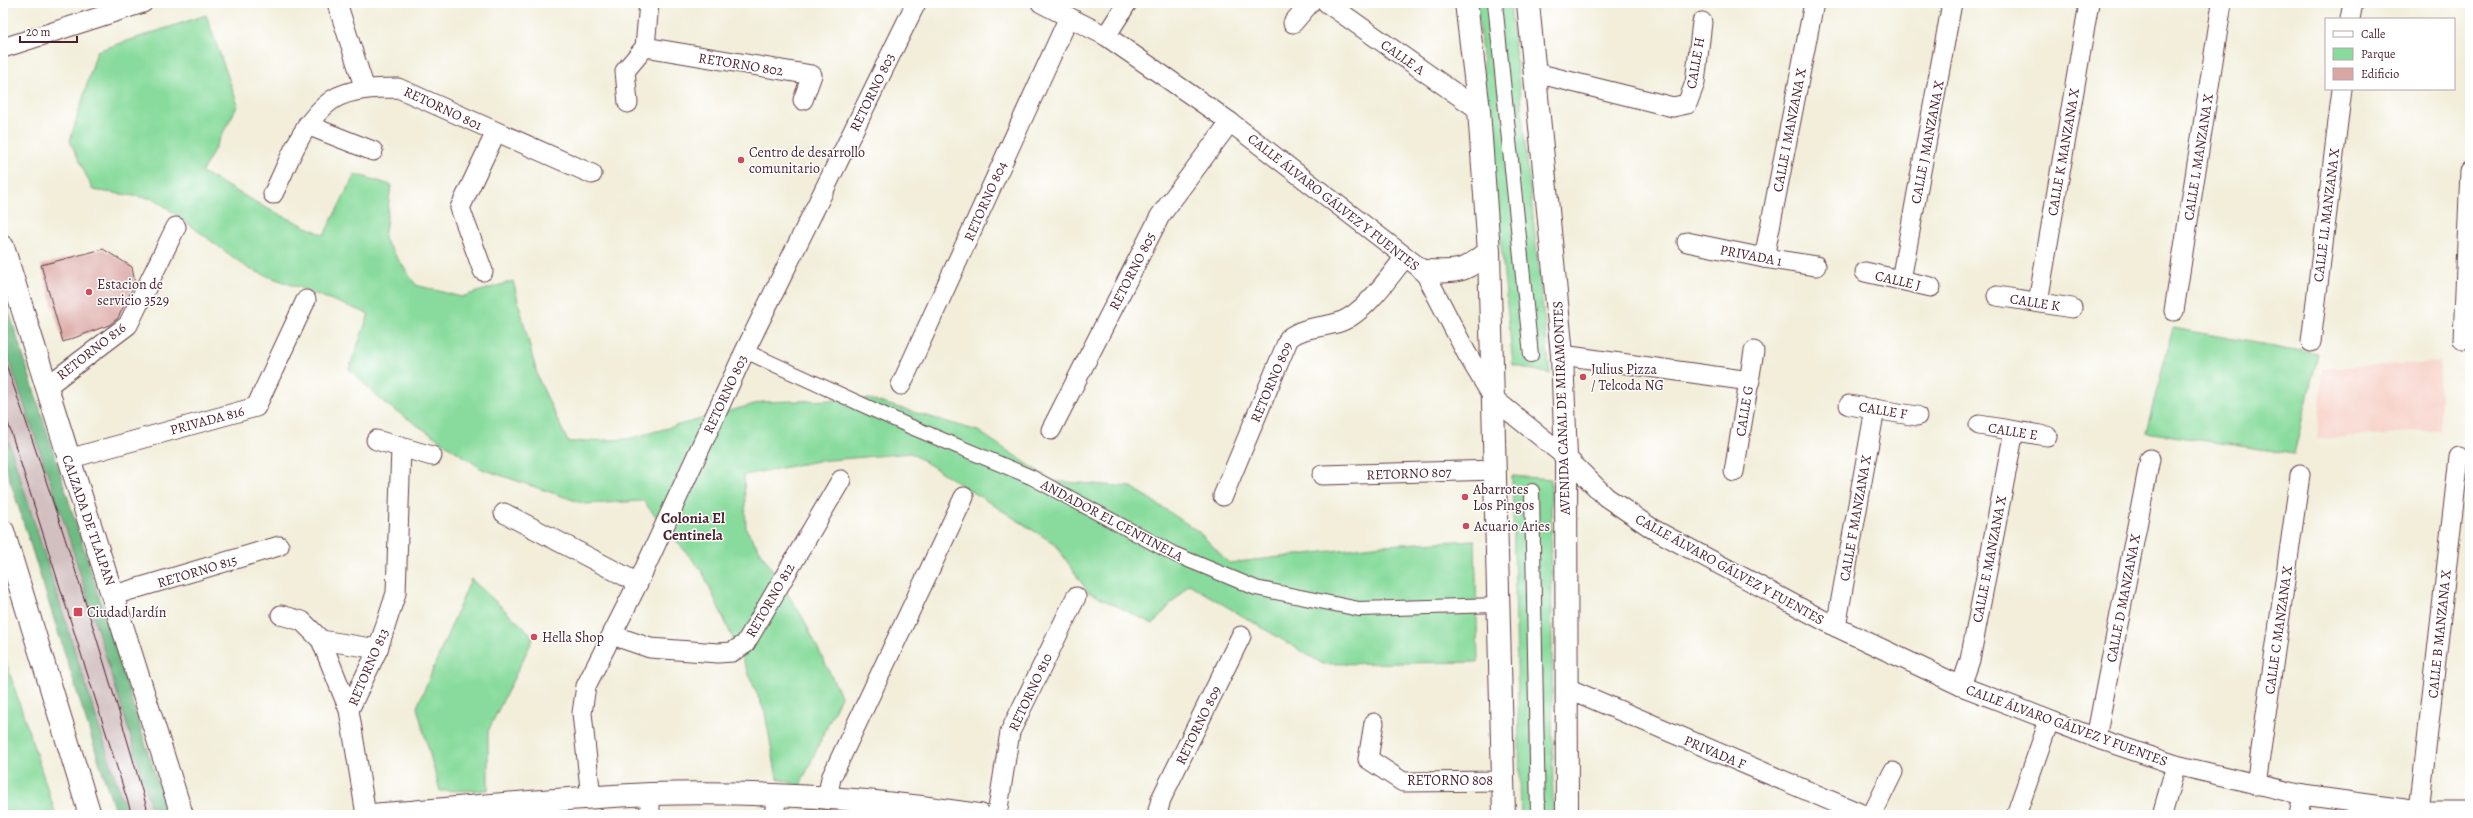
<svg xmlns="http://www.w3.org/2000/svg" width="2473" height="818" font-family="Alegreya,serif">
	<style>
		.built { fill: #f7d1c8 }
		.industrial { fill: #d2bfc0 }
		.green { fill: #88db9c; stroke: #697d64 }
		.forest { fill: #6ebb84; stroke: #5c6d58 }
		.building { fill: #daa6a2 }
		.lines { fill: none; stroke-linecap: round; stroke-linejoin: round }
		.pedestrian-casing { stroke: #633e45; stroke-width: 16 }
		.minor-casing { stroke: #633e45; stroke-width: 21 }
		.tertiary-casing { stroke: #633e45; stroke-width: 24 }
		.primary-casing { stroke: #633e45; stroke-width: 24 }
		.trunk-casing { stroke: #633e45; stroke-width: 24 }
		.pedestrian { stroke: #fff; stroke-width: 14 }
		.minor { stroke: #fff; stroke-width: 19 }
		.tertiary { stroke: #fff; stroke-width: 22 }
		.primary { stroke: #fff; stroke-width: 22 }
		.trunk { stroke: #fff; stroke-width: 22 }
		.tram { stroke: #4a1f2b; stroke-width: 1 }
		.poi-dot { fill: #d1495b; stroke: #fff; stroke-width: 1.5 }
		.labels { text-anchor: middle; stroke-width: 3; stroke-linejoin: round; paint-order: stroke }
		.street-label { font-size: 14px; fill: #4a1f2b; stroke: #fff }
		.poi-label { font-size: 14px; fill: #4a1f2b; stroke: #fff; text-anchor: start }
		.neighbourhood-label { font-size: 15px; font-weight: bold; fill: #4a1f2b; stroke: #fff }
	</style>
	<rect width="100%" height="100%" fill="#fff"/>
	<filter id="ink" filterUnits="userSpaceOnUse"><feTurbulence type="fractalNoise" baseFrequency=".025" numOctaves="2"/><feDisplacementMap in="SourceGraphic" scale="8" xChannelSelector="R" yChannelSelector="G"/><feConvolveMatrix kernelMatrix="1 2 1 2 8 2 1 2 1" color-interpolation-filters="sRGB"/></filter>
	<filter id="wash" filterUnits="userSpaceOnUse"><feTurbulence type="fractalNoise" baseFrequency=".012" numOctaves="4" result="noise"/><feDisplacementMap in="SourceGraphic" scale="16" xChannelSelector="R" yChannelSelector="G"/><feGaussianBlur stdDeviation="0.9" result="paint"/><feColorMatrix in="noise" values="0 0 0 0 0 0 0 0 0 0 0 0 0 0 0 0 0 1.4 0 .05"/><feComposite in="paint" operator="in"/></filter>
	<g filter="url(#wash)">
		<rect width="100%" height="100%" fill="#f2eeda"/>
		<path class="built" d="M2440,362V430L2317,439L2323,368Z"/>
		<path class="industrial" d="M3,342L66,528L129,731L153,815H127L101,740L3,424Z"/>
		<g class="green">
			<path d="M1477,3H1510L1550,374L1513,365Z"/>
			<path d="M206,15L238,105L202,172L268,209L324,235L355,174L391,185L384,239L416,285L461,297L513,281L538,378L568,442L628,439L762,402L869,399L978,431L1053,481L1132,487L1199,532L1229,563L1383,545L1475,540L1478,662L1323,664L1189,584L1153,624L1088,592L1055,544L911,453L818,461L744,475L746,529L803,618L841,696L800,786L777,778L765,713L745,665L702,571L643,501L585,504L482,469L383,402L349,369L369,314L249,269L155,199L93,190L70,141L97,51Z"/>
			<path d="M2173,328L2318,354L2294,454L2146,432Z"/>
			<path d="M1512,476L1551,479L1553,815H1521Z"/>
			<path d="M471,579L534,637L488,731V790L440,791L417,707Z"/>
			<path d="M3,653L56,815H3Z"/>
		</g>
		<g class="forest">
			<path d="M3,292L168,815H153L129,731L66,528L3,342Z"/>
			<path d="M3,424L127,815H116L3,458Z"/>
		</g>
		<g id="blocks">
			<path class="building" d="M103,249L132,267L135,283L118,318L109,325L63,342L41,265Z"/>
		</g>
	</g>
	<g filter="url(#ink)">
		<use href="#blocks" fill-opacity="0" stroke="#633e45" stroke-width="1"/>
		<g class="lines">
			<defs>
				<g id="pedestrian">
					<path d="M1495,3L1531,355"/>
					<path d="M745,351L909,426L1031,477L1174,554L1256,588L1359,609L1499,605"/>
					<path d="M1532,491L1538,815"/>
				</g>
				<g id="minor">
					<path d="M337,3L365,89"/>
					<path d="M1041,3L1106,36L1230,122L1424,271L1467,354L1494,399L1566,457L1606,497L1653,529L1836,627L1961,686L2096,738L2176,765L2303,795L2419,811H2470"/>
					<path d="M1327,3L1479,110"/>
					<path d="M2350,19L2353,3"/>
					<path d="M1293,23L1310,3"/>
					<path d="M1106,36L1127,3"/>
					<path d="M645,47L812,75L803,100"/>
					<path d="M3,48L143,3"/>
					<path d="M1536,73L1673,107L1687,104L1695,83L1702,22"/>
					<path d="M628,103L625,71L645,47L649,3"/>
					<path d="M307,125L373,151"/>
					<path d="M273,194C289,162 302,121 332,100C350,88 377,88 398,88L592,174"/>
					<path d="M1687,242L1764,258L1816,266"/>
					<path d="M1764,258L1814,3"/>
					<path d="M483,271L460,208L496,132"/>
					<path d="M1865,272L1931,287"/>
					<path d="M1901,280L1952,3"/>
					<path d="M1997,296L2072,308"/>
					<path d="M2038,302L2089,3"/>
					<path d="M2174,311L2222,3"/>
					<path d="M2463,340L2470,171"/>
					<path d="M2311,342L2342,89"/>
					<path d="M1562,355L1750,381"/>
					<path d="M901,385L1069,17"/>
					<path d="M46,387L128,325L176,227"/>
					<path d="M1849,405L1917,416"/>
					<path d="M1979,425L2047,436"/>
					<path d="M1051,430L1160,216L1230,122"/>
					<path d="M376,440L432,456"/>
					<path d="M68,459L256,407L306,300"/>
					<path d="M1734,472L1754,351"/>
					<path d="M1322,475L1496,470"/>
					<path d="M1223,496L1289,338C1305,326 1322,328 1340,322C1364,314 1390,276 1405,257"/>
					<path d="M504,513L638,583"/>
					<path d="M114,595L279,546"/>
					<path d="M281,615L302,621L321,640L349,710L366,815"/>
					<path d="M1836,627L1875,409"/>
					<path d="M612,635L650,648L718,653L732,652L745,644L841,480"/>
					<path d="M321,640L378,649"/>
					<path d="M1961,686L1970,660L2014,431"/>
					<path d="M1567,688L1864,815"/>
					<path d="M349,710L378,649L396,593L401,448"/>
					<path d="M1374,723L1368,759L1403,782L1503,781"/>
					<path d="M2096,738L2150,459"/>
					<path d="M2256,785L2300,475"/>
					<path d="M650,794V815"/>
					<path d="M591,798L582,713L586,686L638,583L745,351L916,3"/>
					<path d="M827,799L831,778L964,497"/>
					<path d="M2419,811L2459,457"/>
					<path d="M774,815L777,796"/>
					<path d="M997,815L1010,732L1076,597"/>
					<path d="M1157,815L1161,799L1241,636"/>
					<path d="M1872,815L1893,772"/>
					<path d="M2016,815L2049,721"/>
					<path d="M2162,815L2176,765"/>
					<path d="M2299,815L2303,795"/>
				</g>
				<path id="tertiary" d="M372,815C465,808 558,798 650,794C760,791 872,798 980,815"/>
				<g id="primary">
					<path d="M1466,3L1479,110L1489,252L1504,815"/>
					<path d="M1528,3L1562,355L1566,457L1567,815"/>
					<path d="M1424,271C1458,272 1462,273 1489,252"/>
				</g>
				<g id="trunk">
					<path d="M3,247C61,437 123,625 182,815"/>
					<path d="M3,531L90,815"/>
				</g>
			</defs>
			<use href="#pedestrian" class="pedestrian-casing"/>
			<use href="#minor" class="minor-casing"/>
			<use href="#tertiary" class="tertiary-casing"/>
			<use href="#primary" class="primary-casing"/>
			<use href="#trunk" class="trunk-casing"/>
			<use href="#pedestrian" class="pedestrian"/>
			<use href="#minor" class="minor"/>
			<use href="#tertiary" class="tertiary"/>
			<use href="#primary" class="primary"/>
			<use href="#trunk" class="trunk"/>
			<g class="tram">
				<path d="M3,356C57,507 105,661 149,815"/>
				<path d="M3,407L132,815"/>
			</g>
		</g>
	</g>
	<g class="poi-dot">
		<circle cx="741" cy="160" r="4"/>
		<circle cx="89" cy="292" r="4"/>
		<circle cx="1583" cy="377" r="4"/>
		<circle cx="1465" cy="497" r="4"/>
		<circle cx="1466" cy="526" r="4"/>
		<rect x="73" y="607" width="10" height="10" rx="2"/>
		<circle cx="534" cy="637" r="4"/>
	</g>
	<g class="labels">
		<g class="street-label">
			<text transform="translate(1403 57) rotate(35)" y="5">CALLE A</text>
			<text transform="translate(1695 63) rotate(-80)" y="5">CALLE H</text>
			<text transform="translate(741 64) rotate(9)" y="5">RETORNO 802</text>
			<text transform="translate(872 92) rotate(-64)" y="5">RETORNO 803</text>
			<text transform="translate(443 108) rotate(25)" y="5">RETORNO 801</text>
			<text transform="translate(1789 130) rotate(-79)" y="5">CALLE I MANZANA X</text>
			<text transform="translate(1927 142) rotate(-79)" y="5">CALLE J MANZANA X</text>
			<text transform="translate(2063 152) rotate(-80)" y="5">CALLE K MANZANA X</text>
			<text transform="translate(2198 157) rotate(-81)" y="5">CALLE L MANZANA X</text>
			<text transform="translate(985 201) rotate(-66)" y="5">RETORNO 804</text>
			<text transform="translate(1334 202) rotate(38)" y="5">CALLE ÁLVARO GÁLVEZ Y FUENTES</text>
			<text transform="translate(2326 215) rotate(-83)" y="5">CALLE LL MANZANA X</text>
			<text transform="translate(1751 255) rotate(11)" y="5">PRIVADA 1</text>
			<text transform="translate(1132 271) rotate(-63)" y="5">RETORNO 805</text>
			<text transform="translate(1898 280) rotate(13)" y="5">CALLE J</text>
			<text transform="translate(2035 302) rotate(9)" y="5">CALLE K</text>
			<text transform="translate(91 351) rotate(-38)" y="5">RETORNO 816</text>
			<text transform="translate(1271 382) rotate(-67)" y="5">RETORNO 809</text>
			<text transform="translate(725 394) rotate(-65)" y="5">RETORNO 803</text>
			<text transform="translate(1561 408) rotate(-92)" y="5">AVENIDA CANAL DE MIRAMONTES</text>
			<text transform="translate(1883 410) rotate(9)" y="5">CALLE F</text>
			<text transform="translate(1744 411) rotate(-81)" y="5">CALLE G</text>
			<text transform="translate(207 420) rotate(-15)" y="5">PRIVADA 816</text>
			<text transform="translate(2013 431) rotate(9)" y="5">CALLE E</text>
			<text transform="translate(1409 473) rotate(-2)" y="5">RETORNO 807</text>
			<text transform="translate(1855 518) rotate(-80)" y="5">CALLE F MANZANA X</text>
			<text transform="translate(89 520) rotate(71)" y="5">CALZADA DE TLALPAN</text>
			<text transform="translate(1112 520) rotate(28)" y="5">ANDADOR EL CENTINELA</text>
			<text transform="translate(1989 559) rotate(-79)" y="5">CALLE E MANZANA X</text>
			<text transform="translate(1730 569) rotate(29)" y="5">CALLE ÁLVARO GÁLVEZ Y FUENTES</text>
			<text transform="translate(197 571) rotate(-17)" y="5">RETORNO 815</text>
			<text transform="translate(2123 598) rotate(-79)" y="5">CALLE D MANZANA X</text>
			<text transform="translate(770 600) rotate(-60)" y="5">RETORNO 812</text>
			<text transform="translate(2278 630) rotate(-82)" y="5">CALLE C MANZANA X</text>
			<text transform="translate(2439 634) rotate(-84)" y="5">CALLE B MANZANA X</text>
			<text transform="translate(368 667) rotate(-67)" y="5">RETORNO 813</text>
			<text transform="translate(1030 692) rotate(-65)" y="5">RETORNO 810</text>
			<text transform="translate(1198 725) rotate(-64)" y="5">RETORNO 809</text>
			<text transform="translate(2067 725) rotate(20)" y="5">CALLE ÁLVARO GÁLVEZ Y FUENTES</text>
			<text transform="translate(1715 752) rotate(23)" y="5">PRIVADA F</text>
			<text x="1450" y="785">RETORNO 808</text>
		</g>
		<g class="poi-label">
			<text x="749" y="157">Centro de desarrollo<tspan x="749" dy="16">comunitario</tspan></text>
			<text x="97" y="289">Estacion de<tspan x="97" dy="16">servicio 3529</tspan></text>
			<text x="1591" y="374">Julius Pizza<tspan x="1591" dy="16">/ Telcoda NG</tspan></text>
			<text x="1473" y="494">Abarrotes<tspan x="1473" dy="16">Los Pingos</tspan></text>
			<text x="1474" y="531">Acuario Aries</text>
			<text x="87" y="617">Ciudad Jardín</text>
			<text x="542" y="642">Hella Shop</text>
		</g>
		<g class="neighbourhood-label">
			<text x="693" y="523">Colonia El<tspan x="693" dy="17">Centinela</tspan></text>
		</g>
	</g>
	<rect width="2473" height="818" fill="none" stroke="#fff" stroke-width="16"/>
	<rect x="2325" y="18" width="130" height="72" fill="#ffffff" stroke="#b7a5aa"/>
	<rect x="2333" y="31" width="20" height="6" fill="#ffffff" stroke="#b7a5aa"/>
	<text x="2361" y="38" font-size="12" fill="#4a1f2b">Calle</text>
	<rect x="2333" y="48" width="20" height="12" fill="#88db9c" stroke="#b7a5aa"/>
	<text x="2361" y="58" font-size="12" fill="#4a1f2b">Parque</text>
	<rect x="2333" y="68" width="20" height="12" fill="#daa6a2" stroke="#b7a5aa"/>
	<text x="2361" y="78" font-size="12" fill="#4a1f2b">Edificio</text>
	<path d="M20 36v6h57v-6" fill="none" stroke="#4a1f2b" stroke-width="2"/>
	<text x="26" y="36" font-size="12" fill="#4a1f2b" stroke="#ffffff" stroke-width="3" paint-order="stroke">20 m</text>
</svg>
